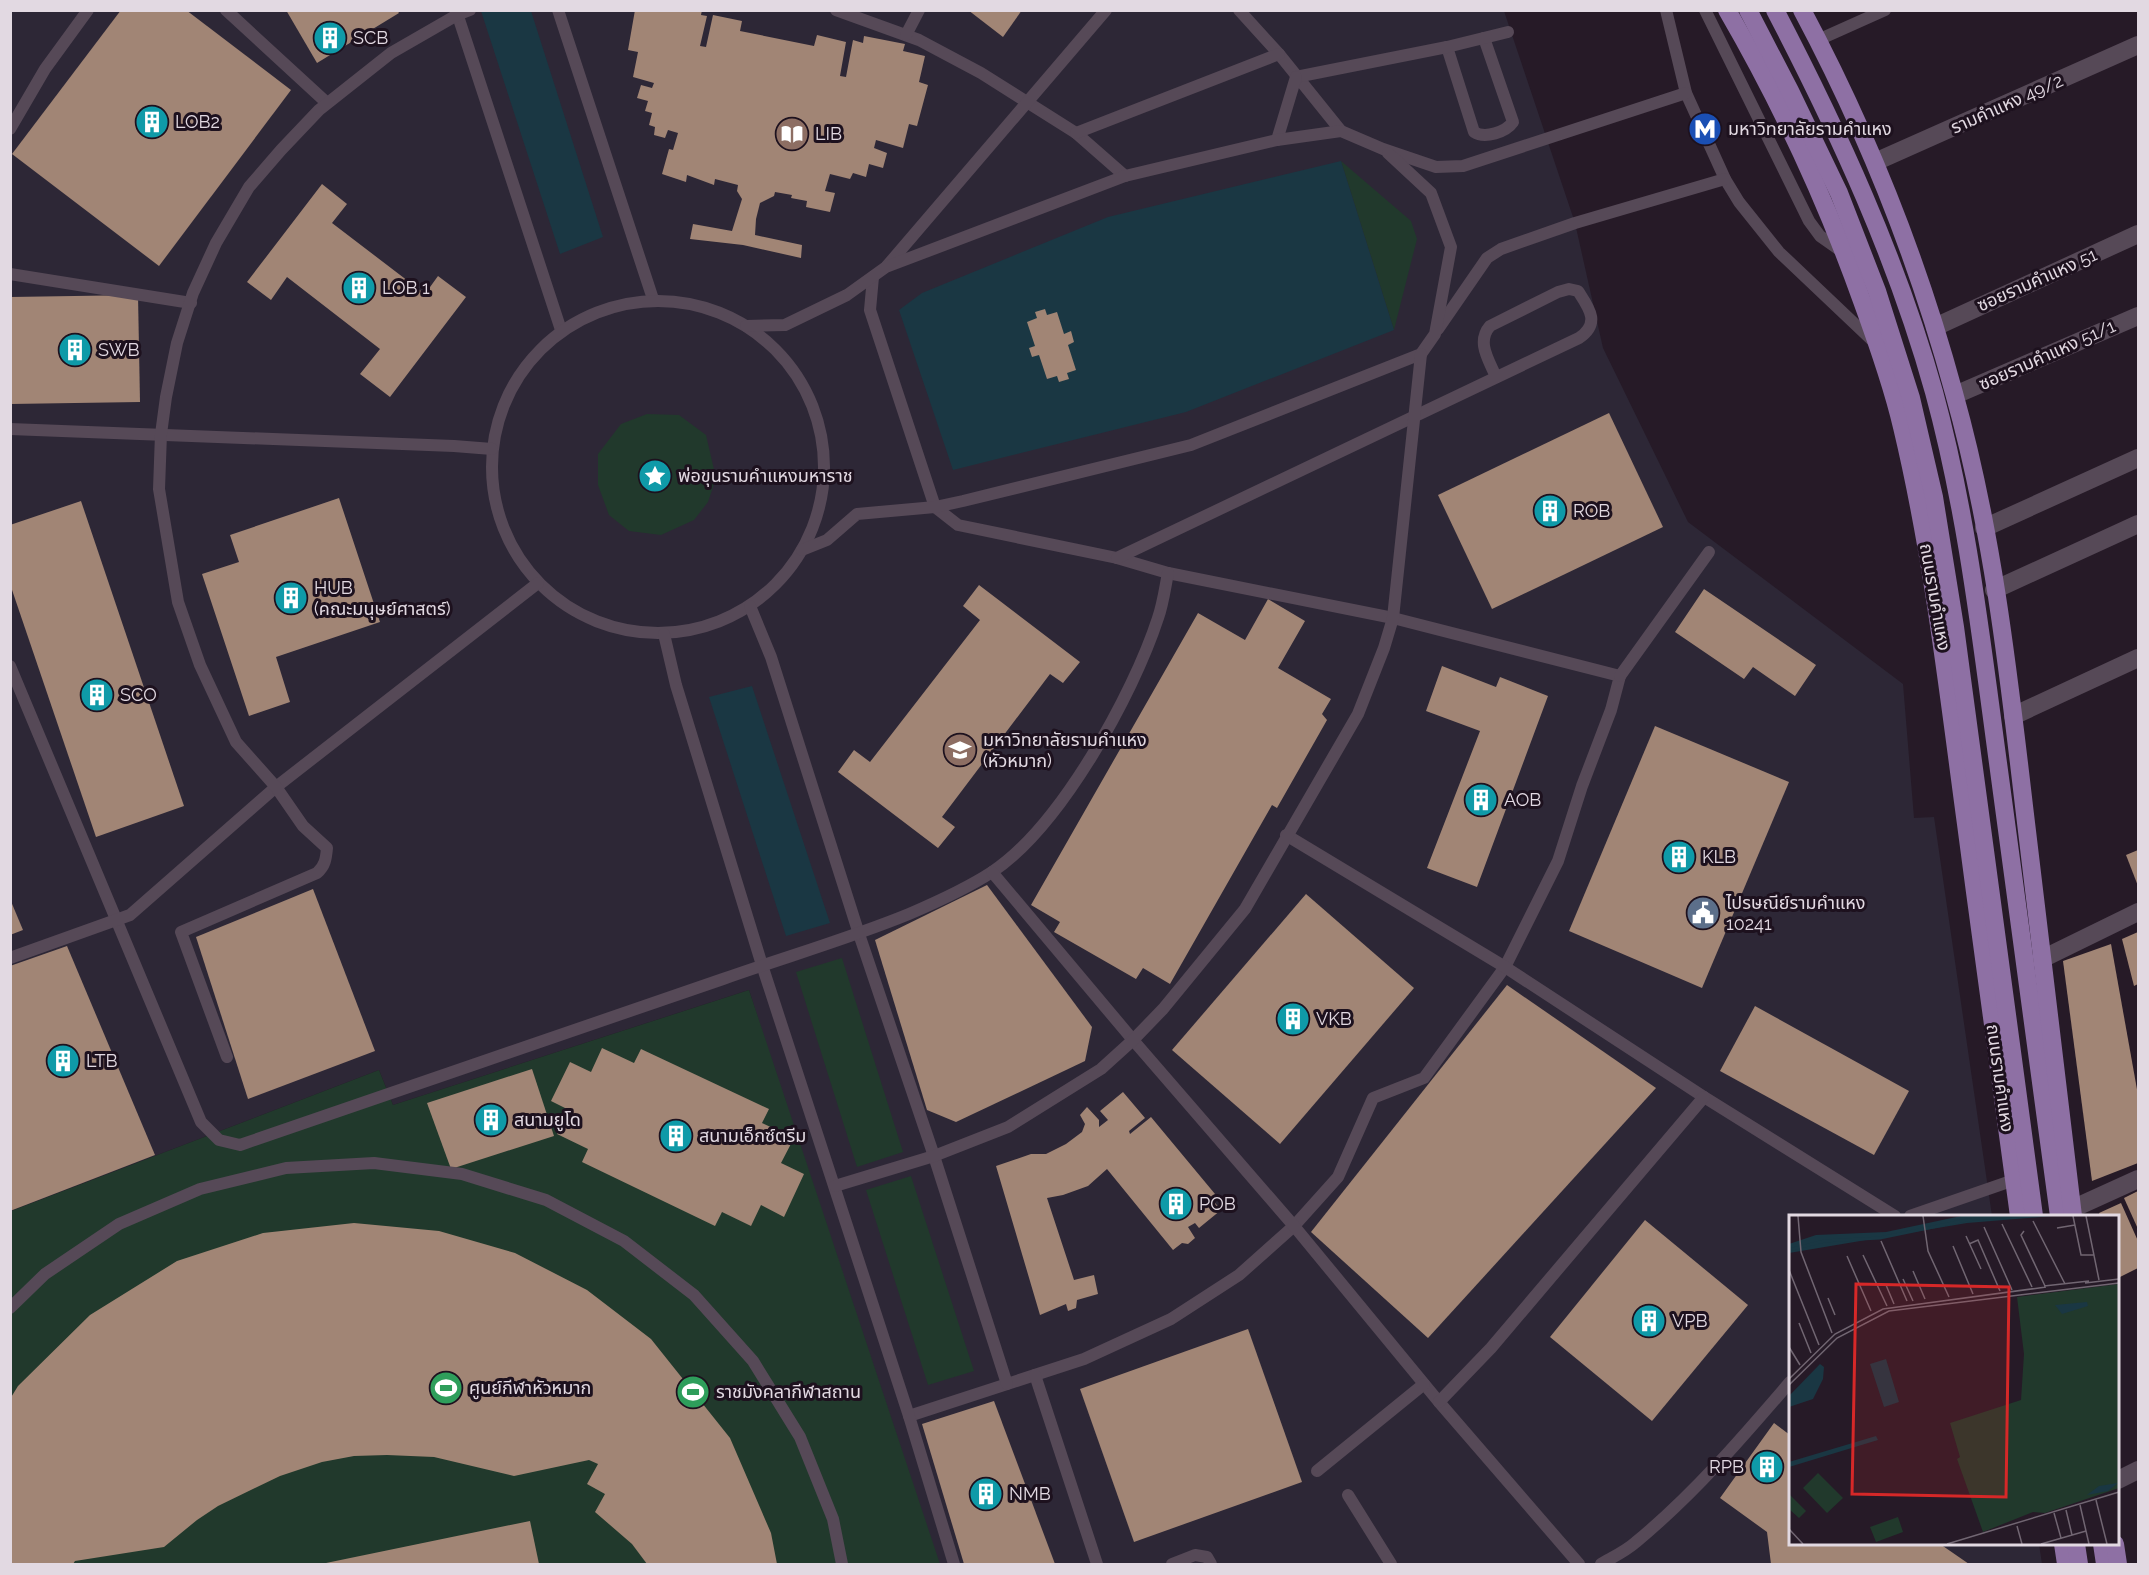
<svg xmlns="http://www.w3.org/2000/svg" width="2149" height="1575" font-family="Raleway,'Noto Sans Thai',sans-serif">
	<style>
		.education { fill: #2d2736 }
		.green { fill: #21392c }
		.water { fill: #1a3743 }
		.building { fill: #a18575 }
		.lines { fill: none; stroke-linecap: round; stroke-linejoin: round }
		.lane { stroke: #564957; stroke-width: 12 }
		.street { stroke: #564957; stroke-width: 18 }
		.primary { stroke: #8e70a4; stroke-width: 18 }
		.labels { text-anchor: middle; stroke-width: 6; stroke-linejoin: round; paint-order: stroke }
		.poi-label { font-size: 18px; fill: #e2d9e2; stroke: #1d111e; text-anchor: start }
		.street-label { font-size: 18px; fill: #e2d9e2; stroke: #1d111e }
		.inset-river { fill: none; stroke: #1a3743; stroke-width: 3 }
		.inset-road { fill: none; stroke: #716672; stroke-width: 1.5 }
		.view { fill: #d62828; fill-opacity: 0.15; stroke: #d62828; stroke-width: 3 }
		.inset-edge { fill: none; stroke: #e2d9e2; stroke-width: 3 }
	</style>
	<rect width="100%" height="100%" fill="#261a27"/>
	<path class="education" d="M11,11H1504L1575,223L1603,348L1688,522L1903,684L1914,818L1934,817L1992,1216H1790V1544H2039L2042,1564H930L749,990L393,1105L379,1070L11,1211Z"/>
	<g class="green">
		<path d="M1341,161L1411,221L1417,239L1394,330Z"/>
		<path d="M647,414L679,415L706,435L716,478L708,502L694,520L661,535L629,531L609,515L598,485V454L621,424Z"/>
		<path d="M842,958L903,1152L857,1167L796,972Z"/>
		<path d="M749,990L940,1564H11V1211L379,1070L393,1105Z"/>
		<path d="M911,1176L974,1371L928,1385L866,1190Z"/>
	</g>
	<g class="water">
		<path d="M481,11H531L603,237L560,254Z"/>
		<path d="M1341,161L1394,330L1186,412L953,470L899,310L922,293L1108,217Z"/>
		<path d="M752,686L830,923L786,936L709,697Z"/>
	</g>
	<g class="building">
		<path d="M121,10H186L291,90L159,266L12,154Z"/>
		<path d="M286,10H397L399,13L317,63Z"/>
		<path d="M635,10H702L701,15L707,16L700,46L706,47L713,15L742,21L740,31L814,46L817,35L846,42L840,76L846,77L853,40L863,43L864,36L905,44L903,51L925,56L919,82L928,85L917,126L909,124L903,148L876,140L874,148L887,153L883,168L869,164L866,177L853,173L850,179L830,174L825,191L835,193L830,212L806,207L807,201L791,198L792,195L775,192L774,196L760,203L756,219L755,235L802,245L801,258L743,245L690,239L693,224L732,231L742,199L737,191L738,185L715,179L714,185L687,175L686,182L662,174L669,149L673,150L678,133L668,130L665,138L654,135L655,127L649,125L652,113L645,111L648,101L637,98L641,85L652,88L654,83L633,77L638,52L628,50Z"/>
		<path d="M968,10H1022L1003,37Z"/>
		<path d="M322,184L347,204L332,223L425,294L438,276L466,297L390,397L360,374L380,349L287,277L271,300L247,282Z"/>
		<path d="M138,295L140,402L10,404V297Z"/>
		<path d="M1045,309L1047,315L1057,312L1064,334L1071,331L1074,342L1068,345L1076,370L1067,373L1069,379L1059,382L1057,376L1047,379L1039,355L1032,357L1029,348L1035,346L1027,322L1037,318L1035,312Z"/>
		<path d="M1609,413L1663,527L1492,609L1438,495Z"/>
		<path d="M339,498L380,622L276,657L290,702L249,716L202,574L239,562L230,535Z"/>
		<path d="M81,501L184,806L96,837L10,584V525Z"/>
		<path d="M979,585L1080,662L1063,683L1050,674L942,817L955,827L938,848L838,772L854,750L870,762L980,620L963,606Z"/>
		<path d="M1704,589L1816,665L1795,696L1753,667L1744,679L1675,632Z"/>
		<path d="M1268,599L1305,621L1278,668L1331,699L1322,714L1327,720L1277,808L1272,805L1170,984L1143,968L1136,979L1054,932L1060,922L1031,905L1198,613L1245,640Z"/>
		<path d="M1442,666L1496,687L1500,677L1548,696L1477,887L1427,868L1480,731L1426,711Z"/>
		<path d="M1655,726L1789,782L1702,988L1569,931Z"/>
		<path d="M2138,850V886L2126,855Z"/>
		<path d="M987,885L1092,1027L1085,1061L956,1122L927,1110L875,940Z"/>
		<path d="M313,889L375,1051L248,1099L196,937Z"/>
		<path d="M1306,894L1414,988L1280,1144L1172,1050Z"/>
		<path d="M10,899L23,930L10,935Z"/>
		<path d="M2138,932V984L2134,986L2122,939Z"/>
		<path d="M2111,944L2138,1095V1163L2092,1181L2063,961Z"/>
		<path d="M67,946L155,1155L10,1211V966Z"/>
		<path d="M1507,985L1656,1088L1428,1338L1311,1232Z"/>
		<path d="M1755,1006L1909,1091L1874,1155L1720,1071Z"/>
		<path d="M602,1048L634,1063L641,1049L769,1109L762,1123L794,1138L781,1163L804,1174L784,1217L761,1205L751,1226L722,1212L715,1226L582,1162L588,1149L557,1134L569,1110L551,1101L570,1062L591,1072Z"/>
		<path d="M532,1069L554,1136L451,1169L427,1103Z"/>
		<path d="M1123,1092L1145,1118L1129,1131L1130,1134L1151,1117L1215,1194L1211,1198L1221,1210L1199,1228L1195,1223L1188,1227L1195,1238L1188,1244L1182,1243L1173,1250L1107,1169L1088,1186L1063,1195L1047,1198L1074,1280L1094,1275L1098,1294L1077,1300L1076,1308L1068,1311L1066,1304L1040,1315L996,1166L1031,1154H1046L1066,1144L1082,1132L1085,1124L1080,1115L1087,1107L1099,1120V1127L1108,1120L1100,1111Z"/>
		<path d="M2138,1191V1229L2124,1198Z"/>
		<path d="M2121,1203L2138,1241V1268L2118,1278V1216H2100L2099,1213Z"/>
		<path d="M1645,1220L1748,1305L1652,1421L1550,1337Z"/>
		<path d="M354,1223L439,1231L515,1253L587,1290L651,1339L730,1438L771,1533L777,1564H647L632,1544L595,1512L605,1494L587,1484L598,1464L589,1460L514,1476L434,1457L387,1455L354,1456L322,1462L280,1476L218,1506L197,1520L164,1547L75,1561L73,1564H10V1399L18,1386L90,1315L177,1261L263,1233Z"/>
		<path d="M1248,1329L1302,1482L1134,1542L1080,1389Z"/>
		<path d="M994,1401L1055,1564H964L922,1424Z"/>
		<path d="M1774,1423L1790,1435V1544H1940L1969,1564H1771L1767,1532L1720,1498Z"/>
		<path d="M530,1521L539,1564H326V1563Z"/>
	</g>
	<g class="lines">
		<g class="lane">
			<path d="M226,10L327,103"/>
			<path d="M456,10L561,330"/>
			<path d="M558,10L653,299"/>
			<path d="M836,10L919,40L981,73L1076,133L1125,176"/>
			<path d="M1239,10L1279,54L1341,131"/>
			<path d="M1666,10L1686,93L1725,179L1739,202L1779,252L1876,344"/>
			<path d="M1705,10L1809,221L1820,236L1844,253"/>
			<path d="M906,35L919,10"/>
			<path d="M1818,40L1885,10"/>
			<path d="M1447,47L1474,132C1485,139 1506,132 1513,122L1484,38"/>
			<path d="M1296,77L1447,47L1508,32"/>
			<path d="M10,129L45,69L88,10"/>
			<path d="M1076,133L1279,54"/>
			<path d="M1277,140L1296,77"/>
			<path d="M887,266L1106,10"/>
			<path d="M10,274L191,303"/>
			<path d="M873,277L870,310L935,507L958,525L1117,558L1168,573L1393,618L1620,676L1611,710L1582,786L1558,861L1505,967L1424,1078L1373,1098L1338,1177L1294,1226L1239,1275L1171,1319L1084,1359L909,1416"/>
			<circle cx="658" cy="467" r="166"/>
			<path d="M746,326L785,325L847,295L886,267L1125,176L1277,140L1341,131L1383,149L1436,167L1463,166L1686,93"/>
			<path d="M1438,329L1487,258L1501,249L1575,223L1725,179"/>
			<path d="M10,429L454,446L492,449"/>
			<path d="M802,550L827,540L857,514L935,507L963,501L1191,445L1421,354L1435,334L1451,247L1431,193L1388,153"/>
			<path d="M1117,558L1579,338C1601,323 1589,308 1578,291L1569,289L1558,292L1490,326C1476,342 1489,360 1496,377"/>
			<path d="M750,606L771,657L859,934L934,1156L1007,1384"/>
			<path d="M664,634L676,685L762,965L909,1416L954,1564"/>
			<path d="M10,666L201,1122L219,1140L240,1145C401,1090 562,1034 723,979C785,957 848,939 909,914C937,902 966,889 992,872C1060,827 1133,695 1158,618C1163,604 1165,588 1168,573"/>
			<path d="M1620,676L1709,552"/>
			<path d="M1286,835L1505,967L1704,1097L1895,1216"/>
			<path d="M992,872L1133,1040L1294,1226L1439,1402L1579,1564"/>
			<path d="M10,958L130,915L276,787L538,583"/>
			<path d="M227,1057L181,932L317,873C325,866 326,859 327,848L303,826L276,787L236,742L200,665L178,602L159,489L161,434L166,397L177,343L193,293L216,243L249,187L281,150L319,110L391,53L457,15L470,10"/>
			<path d="M835,1186L934,1156L1008,1127L1101,1069L1133,1040L1163,1009L1245,909L1358,714L1384,648L1393,618L1421,354"/>
			<path d="M1910,1216L2014,1180"/>
			<path d="M10,1308L45,1274L119,1224L200,1189L286,1168L374,1163L462,1174L546,1200L624,1241L694,1295L753,1361L800,1437L833,1519L842,1564"/>
			<path d="M1035,1375L1097,1564"/>
			<path d="M1439,1402L1491,1348L1704,1097"/>
			<path d="M1317,1471L1424,1384"/>
			<path d="M1348,1495L1391,1564"/>
			<path d="M1172,1564L1195,1555L1207,1557L1211,1564"/>
			<path d="M1601,1564C1613,1557 1626,1551 1636,1542C1693,1495 1742,1438 1790,1382"/>
		</g>
		<g class="street">
			<path d="M1875,162L2138,45"/>
			<path d="M1935,327L2138,234"/>
			<path d="M1955,395L2138,316"/>
			<path d="M1984,528L2138,458"/>
			<path d="M1994,590L2138,524"/>
			<path d="M2013,716L2138,658"/>
			<path d="M2042,959L2138,912"/>
			<path d="M2072,1209L2138,1179"/>
			<path d="M2118,1480L2138,1470"/>
		</g>
		<g class="primary">
			<path d="M1727,10C1781,103 1826,200 1862,301C1877,342 1892,384 1902,427C1933,557 1948,691 1966,824C1983,955 2002,1086 2019,1216"/>
			<path d="M1748,10L1790,91L1839,193L1877,291L1911,398L1934,497L1955,627L2034,1216"/>
			<path d="M1775,10C1839,133 1897,259 1934,392C1967,513 1981,638 1998,763C2018,914 2038,1065 2059,1216"/>
			<path d="M1802,10C1867,132 1918,260 1954,393C1992,528 2008,668 2024,806C2040,943 2056,1080 2073,1216"/>
			<path d="M2063,1544L2066,1564"/>
			<path d="M2076,1544L2079,1564"/>
			<path d="M2102,1544L2105,1564"/>
			<path d="M2115,1544L2118,1564"/>
		</g>
	</g>
	<defs>
		<symbol id="building-disc" viewBox="-11 -11 22 22"><circle r="9.5" fill="#0f9aa8" stroke="#1d111e"/><path d="M-4-6H4V6H1V3H-1V6H-4ZM-2.5-4.3h1.7v1.8h-1.7ZM.8-4.3h1.7v1.8H.8ZM-2.5-1h1.7V.8h-1.7ZM.8-1h1.7V.8H.8Z" fill="#fff"/></symbol>
		<symbol id="metro-disc" viewBox="-11 -11 22 22"><circle r="9.5" fill="#1a4fb4" stroke="#1d111e"/><path d="M-5.5 5V-5H-3L0 0L3-5H5.5V5H3V-.5L0 4L-3-.5V5Z" fill="#fff"/></symbol>
		<symbol id="library-disc" viewBox="-11 -11 22 22"><circle r="9.5" fill="#8d6e63" stroke="#1d111e"/><path d="M-6-4Q-3-5.5-.7-3.5V5Q-3 3-6 4ZM6-4Q3-5.5 .7-3.5V5Q3 3 6 4Z" fill="#fff"/></symbol>
		<symbol id="sight-disc" viewBox="-11 -11 22 22"><circle r="9.5" fill="#0f9aa8" stroke="#1d111e"/><path d="M0-6L1.8-2.2L6-1.7L2.9 1.2L3.7 5.4L0 3.3L-3.7 5.4L-2.9 1.2L-6-1.7L-1.8-2.2Z" fill="#fff"/></symbol>
		<symbol id="university-disc" viewBox="-11 -11 22 22"><circle r="9.5" fill="#8d6e63" stroke="#1d111e"/><path d="M0-5L7-2L0 1L-7-2ZM-4 1L0 2.5L4 1V4Q0 6-4 4Z" fill="#fff"/></symbol>
		<symbol id="civic-disc" viewBox="-11 -11 22 22"><circle r="9.5" fill="#5c6f8a" stroke="#1d111e"/><path d="M-.6-6.5H3V-4.5H.6V-3L4-1V1h2V6H-6V1h2V-1L-.6-3ZM-1.2 2.5V6h2.4V2.5Z" fill="#fff"/></symbol>
		<symbol id="stadium-disc" viewBox="-11 -11 22 22"><circle r="9.5" fill="#2e9e5b" stroke="#1d111e"/><path d="M0-5a6.5 5 0 1 0 0 10a6.5 5 0 1 0 0-10ZM-3.5-1.8h7v3.6h-7Z" fill="#fff"/></symbol>
	</defs>
	<g fill-rule="evenodd">
		<use href="#building-disc" x="311" y="19" width="38" height="38"/>
		<use href="#building-disc" x="133" y="103" width="38" height="38"/>
		<use href="#metro-disc" x="1686" y="110" width="38" height="38"/>
		<use href="#library-disc" x="773" y="115" width="38" height="38"/>
		<use href="#building-disc" x="340" y="269" width="38" height="38"/>
		<use href="#building-disc" x="56" y="331" width="38" height="38"/>
		<use href="#sight-disc" x="636" y="457" width="38" height="38"/>
		<use href="#building-disc" x="1531" y="492" width="38" height="38"/>
		<use href="#building-disc" x="272" y="579" width="38" height="38"/>
		<use href="#building-disc" x="78" y="676" width="38" height="38"/>
		<use href="#university-disc" x="941" y="731" width="38" height="38"/>
		<use href="#building-disc" x="1462" y="781" width="38" height="38"/>
		<use href="#building-disc" x="1660" y="838" width="38" height="38"/>
		<use href="#civic-disc" x="1684" y="894" width="38" height="38"/>
		<use href="#building-disc" x="1274" y="1000" width="38" height="38"/>
		<use href="#building-disc" x="44" y="1042" width="38" height="38"/>
		<use href="#building-disc" x="472" y="1101" width="38" height="38"/>
		<use href="#building-disc" x="657" y="1117" width="38" height="38"/>
		<use href="#building-disc" x="1157" y="1185" width="38" height="38"/>
		<use href="#building-disc" x="1630" y="1302" width="38" height="38"/>
		<use href="#stadium-disc" x="427" y="1369" width="38" height="38"/>
		<use href="#stadium-disc" x="674" y="1373" width="38" height="38"/>
		<use href="#building-disc" x="1748" y="1448" width="38" height="38"/>
		<use href="#building-disc" x="967" y="1475" width="38" height="38"/>
	</g>
	<g class="labels">
		<g class="poi-label">
			<text x="353" y="44">SCB</text>
			<text x="175" y="128">LOB2</text>
			<text x="1728" y="135">มหาวิทยาลัยรามคำแหง</text>
			<text x="815" y="140">LIB</text>
			<text x="382" y="294">LOB 1</text>
			<text x="98" y="356">SWB</text>
			<text x="678" y="482">พ่อขุนรามคำแหงมหาราช</text>
			<text x="1573" y="517">ROB</text>
			<text x="314" y="594">HUB<tspan x="314" dy="21">(คณะมนุษย์ศาสตร์)</tspan></text>
			<text x="120" y="701">SCO</text>
			<text x="983" y="746">มหาวิทยาลัยรามคำแหง<tspan x="983" dy="21">(หัวหมาก)</tspan></text>
			<text x="1504" y="806">AOB</text>
			<text x="1702" y="863">KLB</text>
			<text x="1726" y="909">ไปรษณีย์รามคำแหง<tspan x="1726" dy="21">10241</tspan></text>
			<text x="1316" y="1025">VKB</text>
			<text x="86" y="1067">LTB</text>
			<text x="514" y="1126">สนามยูโด</text>
			<text x="699" y="1142">สนามเอ็กซ์ตรีม</text>
			<text x="1199" y="1210">POB</text>
			<text x="1672" y="1327">VPB</text>
			<text x="469" y="1394">ศูนย์กีฬาหัวหมาก</text>
			<text x="716" y="1398">ราชมังคลากีฬาสถาน</text>
			<text x="1744" y="1473" text-anchor="end">RPB</text>
			<text x="1009" y="1500">NMB</text>
		</g>
		<g class="street-label">
			<text transform="translate(2007 104) rotate(-24)" y="6">รามคำแหง 49/2</text>
			<text transform="translate(2037 280) rotate(-24)" y="6">ซอยรามคำแหง 51</text>
			<text transform="translate(2047 355) rotate(-24)" y="6">ซอยรามคำแหง 51/1</text>
			<text transform="translate(1935 597) rotate(80)" y="6">ถนนรามคำแหง</text>
			<text transform="translate(2000 1078) rotate(82)" y="6">ถนนรามคำแหง</text>
		</g>
	</g>
	<g transform="translate(1789 1215)">
		<rect width="330" height="330" fill="#261a27"/>
		<path d="M330,69V273L256,298L244,297L194,317L168,244L171,242L161,208L232,185L235,139L228,82ZM29,258L54,283L38,298L14,273ZM0,279L17,296L10,303L0,294ZM109,302L114,317L87,327L81,312Z" fill="#21392c"/>
		<path d="M172,1H264L178,8L0,38V29L27,20L97,17ZM298,87L299,91L273,99L266,90ZM97,144L110,187L95,192L81,149ZM31,149L35,152L34,164L24,184L0,192V181ZM87,221L89,225L0,252V247ZM329,268L319,276L298,280L310,271Z" fill="#1a3743"/>
		<path class="inset-river" d="M0,35L35,26L91,23L178,5L222,1"/>
		<path class="inset-road" d="M9,1L12,37L43,118M134,1L139,36L160,82M284,1L292,40H305M297,1L310,65M244,6L276,69M213,9L243,72M195,12L223,75M268,13L286,10M235,16L232,20L256,71M177,21L192,54M92,26L118,86M180,29L189,25L211,76M164,31L184,79M74,40L98,91M58,41L82,96M0,55L30,130M124,56L136,84M114,64L124,86M296,68L330,64M97,70L105,89M255,71L300,66M39,83L46,100M10,108L22,138M0,132L11,150M0,164L46,119L94,94L257,72M0,170L48,123L100,96L330,68M307,285L318,329M291,290L300,329M277,295L283,320M265,298L272,323M228,311L233,329M0,314L14,329M158,329L330,277M252,329L297,316"/>
		<path class="view" d="M67,69L220,72L217,282L63,279Z"/>
		<rect width="330" height="330" class="inset-edge"/>
	</g>
	<rect width="2149" height="1575" fill="none" stroke="#e2d9e2" stroke-width="24"/>
</svg>
